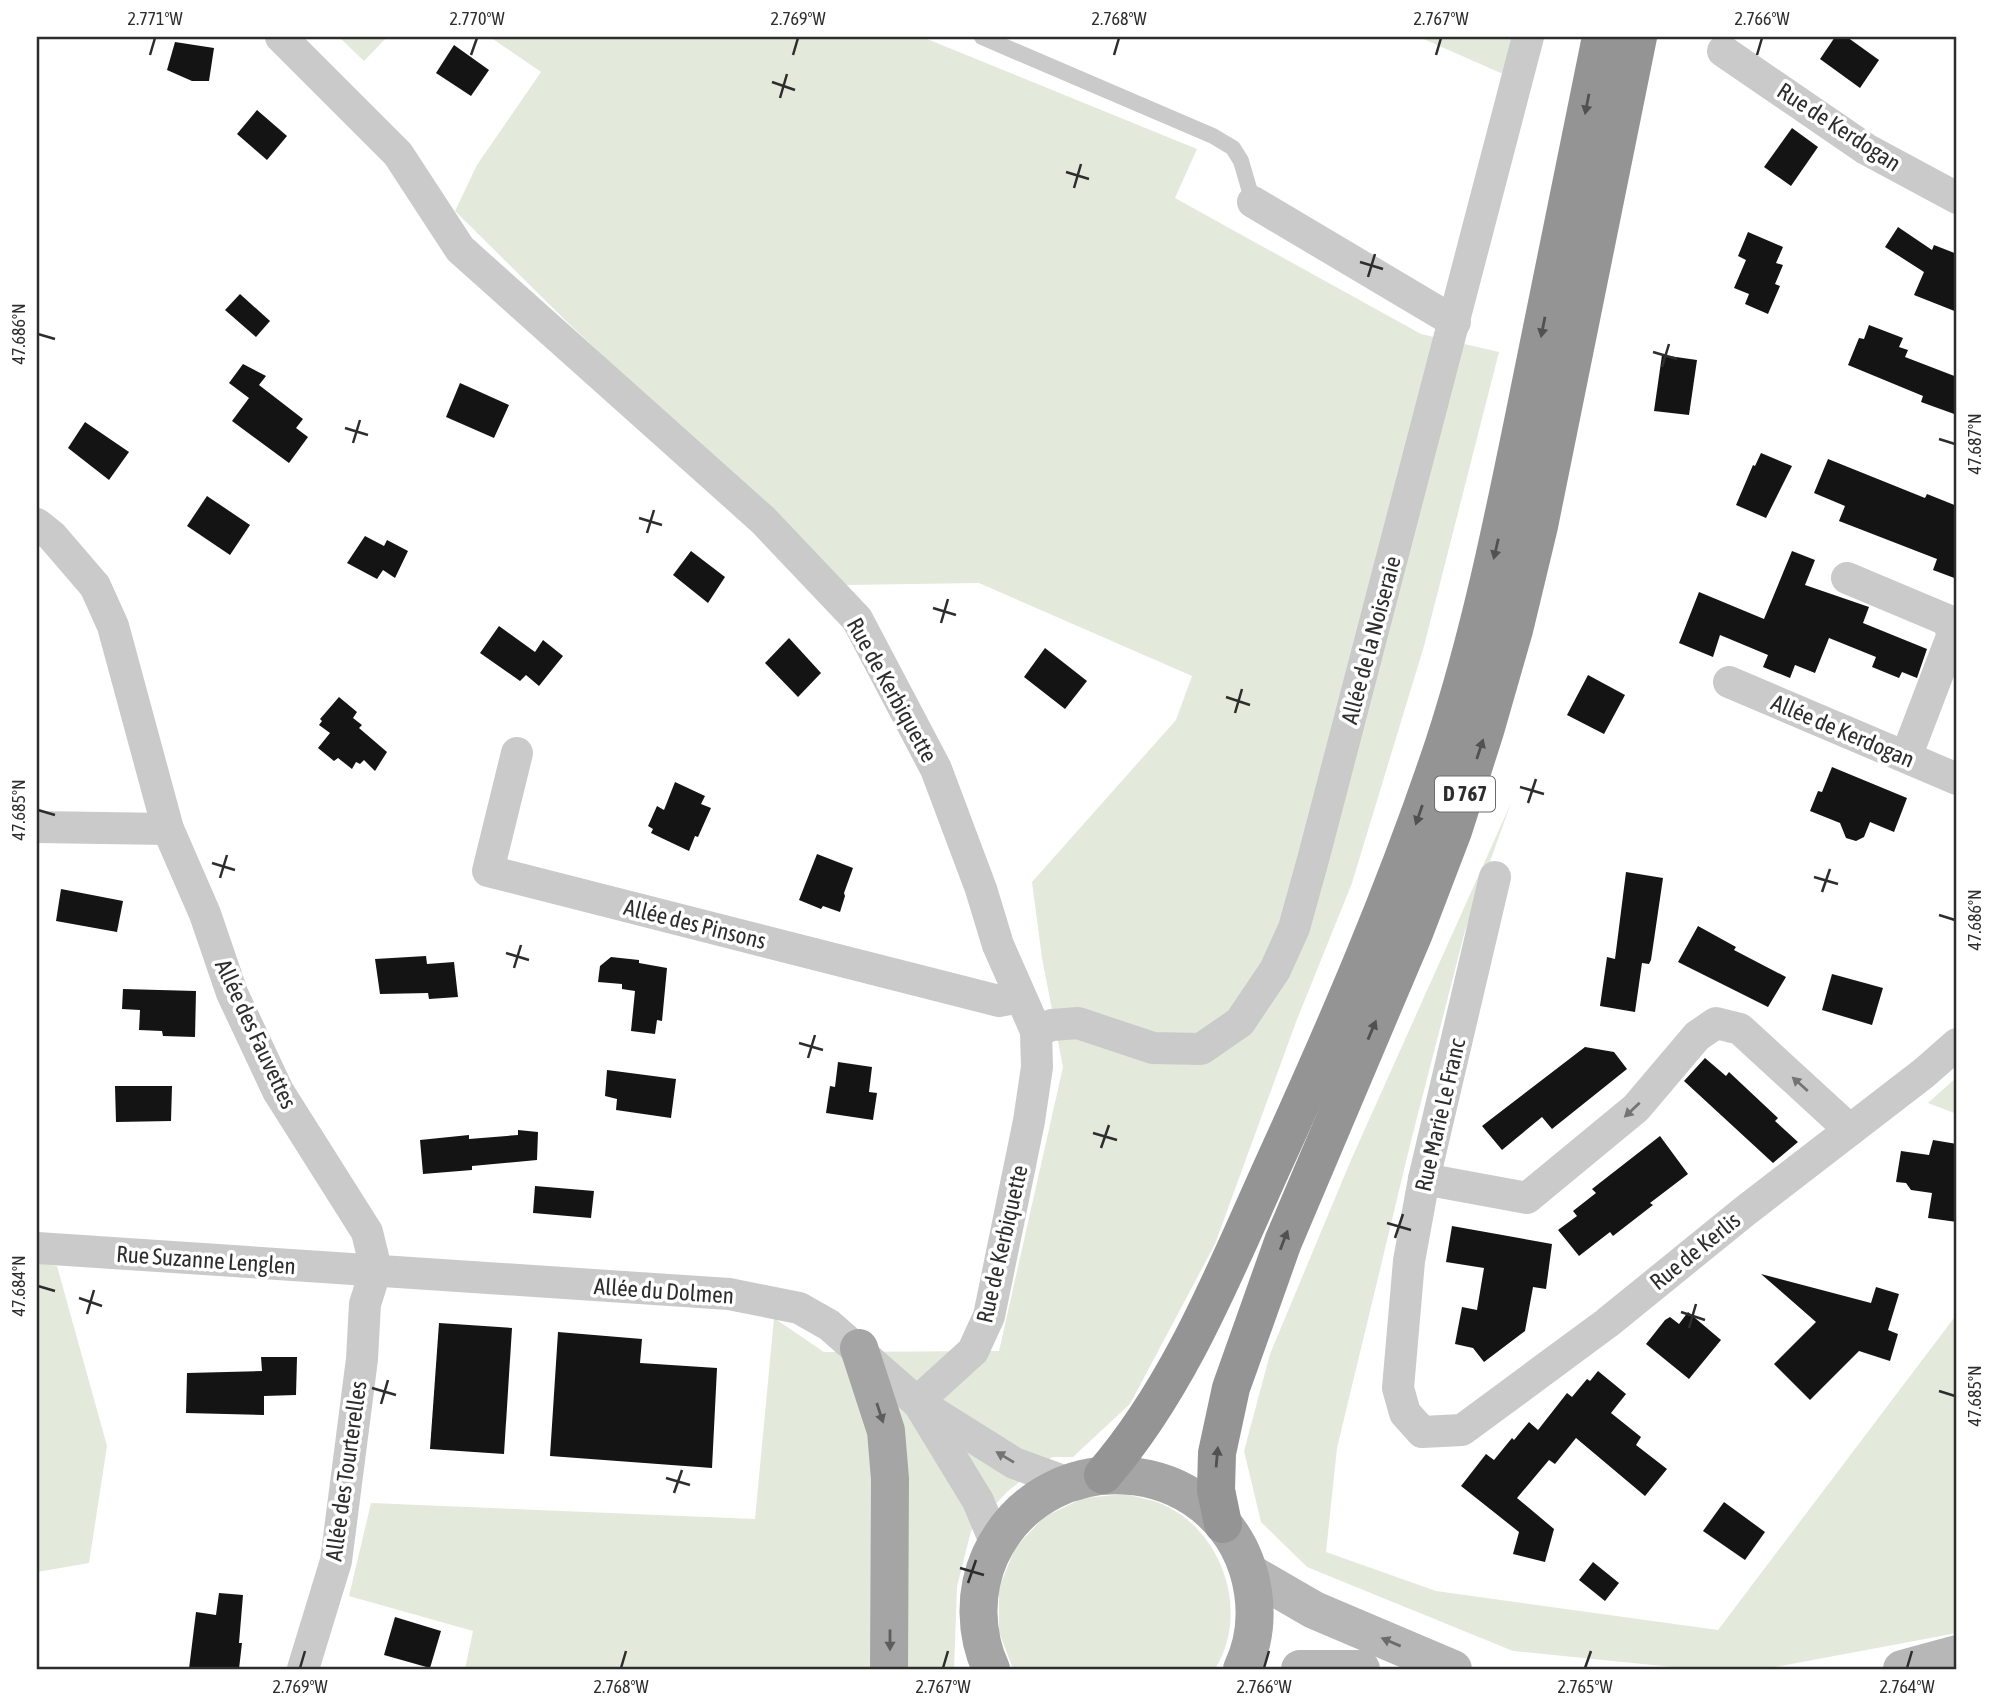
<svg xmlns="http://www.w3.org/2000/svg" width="1994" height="1706" font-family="'Asap Condensed',sans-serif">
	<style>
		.green { fill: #e3eadb }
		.building { fill: #141414 }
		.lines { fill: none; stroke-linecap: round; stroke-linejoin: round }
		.lane { stroke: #cacaca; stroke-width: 16 }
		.street { stroke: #cacaca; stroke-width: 32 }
		.secondary { stroke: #b7b7b7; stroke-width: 38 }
		.primary { stroke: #a5a5a5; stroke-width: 38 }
		.highway { stroke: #949494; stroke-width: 38 }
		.oneway { fill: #515151 }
		.oneway2 { fill: #747474 }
		.oneway3 { fill: #5d5d5d }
		.oneway4 { fill: #6b6b6b }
		.ticks { fill: none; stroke: #2d2d2d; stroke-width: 2.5 }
		.labels { text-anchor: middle; stroke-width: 7; stroke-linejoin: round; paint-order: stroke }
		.shield { fill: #fff; stroke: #6c6c6c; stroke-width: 2 }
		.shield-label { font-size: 21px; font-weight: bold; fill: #2d2d2d }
		.street-label { font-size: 23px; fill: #2d2d2d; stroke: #fff }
		.neatline { fill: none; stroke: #2d2d2d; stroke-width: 2.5 }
		.ticks-label { font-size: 18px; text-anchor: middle; fill: #2d2d2d }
	</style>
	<rect width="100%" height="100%" fill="#fff"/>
	<g class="green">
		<path d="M339,37H387L364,61Z"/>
		<path d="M490,37H922L1197,149L1175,198L1421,334L1499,352L1424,646L1352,883L1296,1022L1215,1244L1130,1404L1073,1457H1052L1008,1491L971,1531L957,1587L954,1669H465L473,1631L349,1596L371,1503L755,1519L774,1318L824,1352L999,1351L1063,1067L1042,958L1032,882L1176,720L1192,676L979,583L846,585L565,320L455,211L477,165L541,72Z"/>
		<path d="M1419,37H1512L1503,74Z"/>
		<path d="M1511,803L1465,931L1410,1145L1337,1448L1326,1552L1436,1591L1718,1630L1957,1314V1633L1764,1669H1692L1513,1651L1307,1567L1261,1522L1244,1451L1270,1354L1351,1160Z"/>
		<path d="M1957,1077V1114L1928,1103Z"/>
		<path d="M37,1263L57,1266L107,1446L89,1563L37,1572Z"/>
		<path d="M1126,1494C1139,1498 1156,1500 1168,1507C1225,1536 1249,1615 1215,1669H1013L999,1632V1588L1015,1548L1044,1517L1083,1498Z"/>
	</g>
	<g class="building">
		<path d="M1835,37H1847L1879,60L1860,88L1820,59Z"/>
		<path d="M175,42L214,48L209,81H192L167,70Z"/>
		<path d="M454,45L489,70L471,96L436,73Z"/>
		<path d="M257,110L287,136L267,160L237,134Z"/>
		<path d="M1792,128L1818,147L1791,186L1764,167Z"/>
		<path d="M1898,227L1932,250L1934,245L1957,254V312L1914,295L1924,272L1885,247Z"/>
		<path d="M1748,232L1783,247L1776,263L1783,265L1775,284L1780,286L1768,314L1745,304L1749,294L1734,288L1746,260L1738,256Z"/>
		<path d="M240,294L270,321L256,337L225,310Z"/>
		<path d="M1869,325L1903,338L1899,347L1908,350L1905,357L1957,377V415L1921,402L1923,396L1848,365L1859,338L1864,339Z"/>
		<path d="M1662,355L1697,360L1689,415L1654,411Z"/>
		<path d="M243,364L266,376L259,385L303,419L296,428L308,437L289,463L232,421L249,398L229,383Z"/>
		<path d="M460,383L509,405L494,438L446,417Z"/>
		<path d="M85,422L129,452L109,480L68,448Z"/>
		<path d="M1761,453L1792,466L1766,518L1736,505L1753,465L1755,466Z"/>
		<path d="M1828,459L1925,498L1927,494L1957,506V579L1933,570L1937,559L1839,521L1845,506L1814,493Z"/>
		<path d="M207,496L250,525L230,555L187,526Z"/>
		<path d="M365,536L384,546L387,540L408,551L395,578L383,570L377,579L347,563Z"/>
		<path d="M691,551L725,577L708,603L673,575Z"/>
		<path d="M1792,551L1815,560L1805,585L1869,607L1863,623L1927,649L1917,678L1902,672L1899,678L1872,667L1876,657L1829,638L1815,673L1795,665L1790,678L1763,667L1768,655L1720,635L1713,657L1679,643L1699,592L1764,619Z"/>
		<path d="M499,626L535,652L543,640L563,656L539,686L526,675L520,681L480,653Z"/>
		<path d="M789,638L821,673L798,697L765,663Z"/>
		<path d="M1045,648L1087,681L1065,709L1024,677Z"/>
		<path d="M1588,675L1625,695L1604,734L1567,715Z"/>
		<path d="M339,697L357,712L353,718L362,725L359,728L387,752L375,771L364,760L360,764L356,762L352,769L338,758L334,761L318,748L330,733L319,725L322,721L320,719Z"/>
		<path d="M1832,767L1907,798L1894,832L1870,822L1864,837L1856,841L1846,838L1840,823L1810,811L1818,791L1822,792Z"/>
		<path d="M675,782L705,796L701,804L711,808L698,837L695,836L689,851L651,833L653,829L648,826L657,806L664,810Z"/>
		<path d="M817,854L853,868L844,893L845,896L840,912L823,906L821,909L799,900Z"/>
		<path d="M1626,872L1663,878L1651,960L1649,964L1642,963L1635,1012L1600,1006L1607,957L1615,959Z"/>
		<path d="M61,889L123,901L117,932L56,921Z"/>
		<path d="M1698,926L1736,947L1734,950L1786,977L1768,1007L1678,962Z"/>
		<path d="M426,956L427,964L454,962L458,997L429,999L428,993L380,994L375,959Z"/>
		<path d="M611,957L639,960V963L667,968L662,1021L657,1020L655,1034L631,1031L635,991L622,989V984L598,982L600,966Z"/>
		<path d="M1832,974L1883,988L1872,1025L1822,1010Z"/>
		<path d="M123,989L196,991L195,1037L163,1036L162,1031L139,1030L140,1010L122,1009Z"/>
		<path d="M1585,1047L1614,1052L1627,1069L1552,1129L1542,1117L1502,1150L1482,1126Z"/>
		<path d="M1705,1058L1726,1076L1729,1072L1778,1118L1775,1121L1798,1142L1773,1163L1684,1081Z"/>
		<path d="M838,1062L872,1067L869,1092L877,1093L873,1120L826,1113L830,1086L835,1087Z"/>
		<path d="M607,1070L676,1079L671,1118L616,1110L617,1099L605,1096Z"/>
		<path d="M115,1086H172L171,1121L116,1122Z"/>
		<path d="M518,1130L538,1132L537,1160L472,1166V1170L423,1174L420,1140L469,1135V1139L518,1135Z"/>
		<path d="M1660,1136L1688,1174L1650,1203L1653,1205L1613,1236L1610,1232L1579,1256L1558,1230L1577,1216L1573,1211L1596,1193L1592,1189Z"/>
		<path d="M1933,1140L1957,1144V1222L1928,1218L1932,1193L1911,1190L1906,1183L1896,1182L1901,1151L1929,1155Z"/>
		<path d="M535,1186L594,1191L591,1218L533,1213Z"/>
		<path d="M1452,1226L1552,1244L1546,1289L1533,1287L1525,1331L1484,1362L1473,1348L1455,1344L1462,1307L1477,1310L1484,1268L1446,1262Z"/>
		<path d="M1761,1274L1871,1303L1876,1287L1899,1294L1888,1330L1898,1334L1890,1361L1859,1351L1810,1400L1774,1364L1816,1322Z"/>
		<path d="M1688,1312L1721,1340L1689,1379L1646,1344L1665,1320L1670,1317L1679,1324Z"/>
		<path d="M439,1323L512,1328L504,1454L430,1449Z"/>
		<path d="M558,1332L642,1339L640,1363L717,1368L712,1468L550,1456Z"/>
		<path d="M261,1357H297L296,1395L264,1396V1415L186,1413L187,1373L262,1371Z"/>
		<path d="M1598,1371L1626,1394L1611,1413L1641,1437L1636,1445L1667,1469L1645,1496L1576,1438L1555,1464L1549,1460L1517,1498L1554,1529L1545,1562L1513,1554L1519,1532L1461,1486L1486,1454L1494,1460L1512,1438L1514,1440L1529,1422L1538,1430L1567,1393L1572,1397L1587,1379L1590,1381Z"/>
		<path d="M1724,1502L1765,1532L1745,1560L1703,1531Z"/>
		<path d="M1593,1562L1619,1583L1605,1601L1579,1580Z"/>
		<path d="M219,1593L243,1595L239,1643H242L239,1669H189L196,1612L216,1615Z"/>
		<path d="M395,1617L441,1631L430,1668L384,1655Z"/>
	</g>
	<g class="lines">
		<path class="lane" d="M982,37L1213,136L1233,148L1241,161L1253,202"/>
		<g class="street">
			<path d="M281,37L398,154L460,249L763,520L857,619L936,769L981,889L998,945L1036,1031L1037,1067L1029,1121L989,1316L973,1351L917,1402"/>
			<path d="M1723,51L1866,149L1957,198"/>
			<path d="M1253,202L1455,322"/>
			<path d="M37,524L52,536L95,586L113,626L168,829L205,914L232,993L278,1091L367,1232L376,1269"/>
			<path d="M1847,578L1947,620L1953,634L1906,757"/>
			<path d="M1729,682L1957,779"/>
			<path d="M517,753L488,871L999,1001L1020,997"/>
			<path d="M37,827L168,829"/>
			<path d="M1495,877L1424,1179L1409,1261L1398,1388L1405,1413L1422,1432L1462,1430L1607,1323L1745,1211L1924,1073L1957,1044"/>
			<path d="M1036,1031L1052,1025L1078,1023L1153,1048L1201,1049L1240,1022L1275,970L1294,928L1314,856L1528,37"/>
			<path d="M1424,1179L1527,1198L1636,1108L1697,1036L1716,1023L1740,1029L1850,1130"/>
			<path d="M37,1248L729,1294L799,1308L829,1325L917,1402L1014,1463L1069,1483"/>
			<path d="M922,1409L978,1501L996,1544"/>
			<path d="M303,1669L336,1561L362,1359L365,1304L376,1269"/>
		</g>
		<g class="secondary">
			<path d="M1250,1573L1314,1610L1453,1669"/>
			<path d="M1300,1669H1361"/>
			<path d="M1902,1669L1957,1654"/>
		</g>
		<g class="primary">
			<path d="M859,1348L886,1431L890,1479L889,1669"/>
			<path d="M991,1669C975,1634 974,1592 990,1556C1048,1432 1232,1456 1253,1592C1257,1619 1254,1644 1242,1669"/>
		</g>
		<g class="highway">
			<path d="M1103,1475C1180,1386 1225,1271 1273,1165C1336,1027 1396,888 1444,744C1480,634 1503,520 1526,407C1551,284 1576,160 1601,37"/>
			<path d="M1223,1524L1216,1490L1217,1453L1231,1388L1283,1242L1414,933L1453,831L1485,731L1514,630L1539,526L1638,37"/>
		</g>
	</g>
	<defs><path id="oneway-solid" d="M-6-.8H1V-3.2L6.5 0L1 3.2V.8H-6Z" transform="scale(1.75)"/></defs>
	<g class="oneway">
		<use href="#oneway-solid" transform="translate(1587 104) rotate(101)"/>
		<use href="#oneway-solid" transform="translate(1543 327) rotate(101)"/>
		<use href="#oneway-solid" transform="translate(1496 549) rotate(103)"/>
		<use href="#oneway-solid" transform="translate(1480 749) rotate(-72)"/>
		<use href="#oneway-solid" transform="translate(1419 815) rotate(109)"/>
		<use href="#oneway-solid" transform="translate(1372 1030) rotate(-67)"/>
		<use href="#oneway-solid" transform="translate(1284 1240) rotate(-69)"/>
		<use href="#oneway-solid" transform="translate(1217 1457) rotate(-85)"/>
	</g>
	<g class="oneway2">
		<use href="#oneway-solid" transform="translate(1800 1084) rotate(-138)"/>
		<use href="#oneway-solid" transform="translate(1632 1110) rotate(137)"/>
		<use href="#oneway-solid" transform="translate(1005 1457) rotate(-149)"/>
	</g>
	<g class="oneway3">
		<use href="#oneway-solid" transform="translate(880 1413) rotate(72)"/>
		<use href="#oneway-solid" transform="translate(890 1640) rotate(90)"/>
	</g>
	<use class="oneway4" href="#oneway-solid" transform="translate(1391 1642) rotate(-157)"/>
	<path class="ticks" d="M150,55L155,38M471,55L477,38M793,55L798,38M1114,55L1119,38M1436,55L1441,38M1757,55L1762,38M772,82L795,90M780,98L787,74M1066,172L1089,179M1074,188L1081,164M1360,262L1383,269M1368,277L1375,254M38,334L55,339M1653,352L1677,359M1662,367L1669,344M345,428L368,435M1939,439L1955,444M353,443L360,420M639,518L662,525M647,533L654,510M933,608L956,615M941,623L948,599M1226,697L1250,705M1235,713L1242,689M1520,787L1544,794M1528,803L1536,779M38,810L55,815M212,863L235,870M1814,877L1838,884M220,878L227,855M1822,892L1830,869M1939,915L1955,920M506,953L529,960M514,968L521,945M799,1043L823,1050M808,1058L815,1035M1093,1133L1117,1140M1101,1148L1109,1125M1387,1223L1411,1230M1395,1238L1403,1214M38,1286L55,1291M79,1298L102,1306M1681,1312L1705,1320M87,1314L94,1290M1689,1328L1696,1304M372,1388L396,1395M1939,1391L1955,1396M381,1404L388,1380M666,1478L690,1485M674,1493L682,1470M960,1568L984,1575M968,1583L976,1560M300,1668L305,1651M621,1668L626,1651M943,1668L948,1651M1264,1668L1269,1651M1585,1668L1591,1651M1907,1668L1912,1651"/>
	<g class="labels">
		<rect class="shield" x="1435" y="776.5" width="60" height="35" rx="5"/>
		<g class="shield-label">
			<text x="1465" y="801">D 767</text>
		</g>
		<g class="street-label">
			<text transform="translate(1839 127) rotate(33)" y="8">Rue de Kerdogan</text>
			<text transform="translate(1371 640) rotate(-75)" y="8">Allée de la Noiseraie</text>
			<text transform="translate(892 690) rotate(61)" y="8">Rue de Kerbiquette</text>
			<text transform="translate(1843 731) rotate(23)" y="8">Allée de Kerdogan</text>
			<text transform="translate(695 924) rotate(14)" y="8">Allée des Pinsons</text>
			<text transform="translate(256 1034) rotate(65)" y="8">Allée des Fauvettes</text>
			<text transform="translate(1440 1115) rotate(-77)" y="8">Rue Marie Le Franc</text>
			<text transform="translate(1002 1244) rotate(-77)" y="8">Rue de Kerbiquette</text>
			<text transform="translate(1695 1251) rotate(-39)" y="8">Rue de Kerlis</text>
			<text transform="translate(206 1260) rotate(4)" y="8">Rue Suzanne Lenglen</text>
			<text transform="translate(664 1291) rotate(4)" y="8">Allée du Dolmen</text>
			<text transform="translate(346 1471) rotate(-82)" y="8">Allée des Tourterelles</text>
		</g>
	</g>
	<rect width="1994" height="1706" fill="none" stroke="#ffffff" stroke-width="77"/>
	<rect x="38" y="38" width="1917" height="1630" class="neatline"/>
	<g class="ticks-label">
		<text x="155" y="25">2.771°W</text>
		<text x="477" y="25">2.770°W</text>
		<text x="798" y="25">2.769°W</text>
		<text x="1119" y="25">2.768°W</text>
		<text x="1441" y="25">2.767°W</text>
		<text x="1762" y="25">2.766°W</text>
		<text transform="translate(19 334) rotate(-90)" y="6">47.686°N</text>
		<text transform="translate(1975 444) rotate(-90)" y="6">47.687°N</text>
		<text transform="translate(19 810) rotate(-90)" y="6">47.685°N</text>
		<text transform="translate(1975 920) rotate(-90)" y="6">47.686°N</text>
		<text transform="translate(19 1286) rotate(-90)" y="6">47.684°N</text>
		<text transform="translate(1975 1396) rotate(-90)" y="6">47.685°N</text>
		<text x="300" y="1693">2.769°W</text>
		<text x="621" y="1693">2.768°W</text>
		<text x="943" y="1693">2.767°W</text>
		<text x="1264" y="1693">2.766°W</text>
		<text x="1585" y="1693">2.765°W</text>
		<text x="1907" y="1693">2.764°W</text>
	</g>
</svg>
